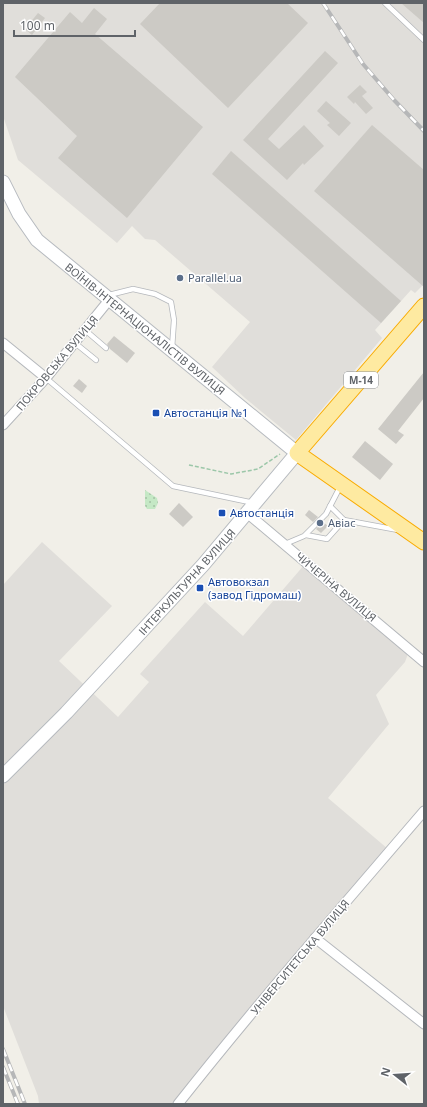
<svg xmlns="http://www.w3.org/2000/svg" width="427" height="1107" font-family="'Noto Sans',sans-serif">
	<style>
		.industrial { fill: #e0deda }
		.grass { fill: url(#grass-dots) }
		.building { fill: #cccac5 }
		.lines { fill: none; stroke-linecap: round; stroke-linejoin: round }
		.service-casing { stroke: #b5b8bc; stroke-width: 6 }
		.minor-casing { stroke: #b5b8bc; stroke-width: 11 }
		.secondary-casing { stroke: #b6babf; stroke-width: 15 }
		.trunk-casing { stroke: #f9ab00; stroke-width: 17 }
		.path { stroke: #9cc7a9; stroke-width: 1.5; stroke-dasharray: 4 2; stroke-linecap: butt }
		.service { stroke: #fff; stroke-width: 4.5 }
		.minor { stroke: #fff; stroke-width: 9 }
		.secondary { stroke: #fff; stroke-width: 13 }
		.trunk { stroke: #feeaa1; stroke-width: 15 }
		.rail-casing { stroke: #b6b7b8; stroke-width: 4 }
		.rail { stroke: #fff; stroke-width: 2.5; stroke-dasharray: 8; stroke-linecap: butt }
		.service-dot { fill: #5c6f8a; stroke: #fff; stroke-width: 1.5 }
		.transit-dot { fill: #1a4fb4; stroke: #fff; stroke-width: 1.5 }
		.labels { text-anchor: middle; stroke-width: 3; stroke-linejoin: round; paint-order: stroke }
		.shield { fill: #fff; stroke: #8f9295; stroke-width: 1 }
		.shield-label { font-size: 10px; font-weight: bold; fill: #5f6368 }
		.service-label { font-size: 11px; fill: #4e5e75; stroke: #fff; text-anchor: start }
		.street-label { font-size: 11px; fill: #5f6368; stroke: #fff }
		.transit-label { font-size: 11px; fill: #164399; stroke: #fff; text-anchor: start }
	</style>
	<defs>
		<pattern id="grass-dots" width="8" height="8" patternUnits="userSpaceOnUse"><rect width="8" height="8" fill="#c5e8c5"/><path d="M2 2h.1M6 6h.1" fill="none" stroke="#a3c0a4" stroke-width="1.8" stroke-linecap="round"/></pattern>
	</defs>
	<rect width="100%" height="100%" fill="#f1efe8"/>
	<g class="industrial">
		<path d="M3,3H424V284L415,293L411,290L375,330L382,338L296,440L245,398L212,367L250,322L155,240L145,239L132,226L117,243L18,160L3,116Z"/>
		<path d="M42,542L112,606L59,661L118,717L149,682L140,674L205,602L243,636L305,564L409,651L405,662L376,695L389,724L328,798L388,849L174,1104H39L38,1096L3,1006V585Z"/>
	</g>
	<path class="grass" d="M145,490L157,498L158,503L155,509H147L145,506Z"/>
	<g class="building">
		<path d="M160,3H287L308,23L228,108L140,24Z"/>
		<path d="M401,3H424V23Z"/>
		<path d="M94,8L107,19L95,34L203,127L127,218L58,158L77,136L15,77L70,12L82,23Z"/>
		<path d="M38,13L45,18L32,35L25,29Z"/>
		<path d="M325,51L338,63L268,139L279,149L304,125L324,146L304,165L303,163L287,180L243,140Z"/>
		<path d="M360,85L367,92L362,96L373,108L366,114L355,102L354,104L347,97Z"/>
		<path d="M326,101L351,123L339,136L327,125L330,123L317,111Z"/>
		<path d="M372,125L424,170V287L314,191Z"/>
		<path d="M231,151L401,301L381,323L212,174Z"/>
		<path d="M114,336L135,353L127,363L110,349L107,344Z"/>
		<path d="M424,372V398L398,431L404,435L396,444L378,429Z"/>
		<path d="M79,379L87,386L82,393L73,386Z"/>
		<path d="M365,441L393,464L380,480L352,457Z"/>
		<path d="M179,503L193,517L183,527L169,514Z"/>
		<path d="M309,510L318,517L313,522L305,515Z"/>
		<path d="M323,522L328,526L321,533L316,529Z"/>
	</g>
	<g class="lines">
		<defs>
			<g id="service">
				<path d="M385,3L424,40"/>
				<path d="M109,295L133,289L155,294L171,302L174,320L172,348"/>
				<path d="M85,330L106,348"/>
				<path d="M75,343L96,360"/>
				<path d="M46,378L173,486L254,503"/>
				<path d="M330,506L344,520L398,530"/>
				<path d="M306,535L327,539L344,520"/>
				<path d="M285,544L304,536L326,514L340,487"/>
			</g>
			<g id="minor">
				<path d="M3,343L46,378"/>
				<path d="M3,425L46,378L109,300"/>
				<path d="M247,513L424,662"/>
				<path d="M315,938L424,1024"/>
				<path d="M178,1104C257,1004 341,908 424,811"/>
			</g>
			<path id="secondary" d="M3,182L19,214L37,240L297,453L203,565L66,713L3,776"/>
			<path id="trunk" d="M424,306L297,453L424,542"/>
		</defs>
		<use href="#service" class="service-casing"/>
		<use href="#minor" class="minor-casing"/>
		<use href="#secondary" class="secondary-casing"/>
		<use href="#trunk" class="trunk-casing"/>
		<path class="path" d="M189,465L231,474L258,469L280,454"/>
		<use href="#service" class="service"/>
		<use href="#minor" class="minor"/>
		<use href="#secondary" class="secondary"/>
		<use href="#trunk" class="trunk"/>
		<defs>
			<g id="rail">
				<path d="M323,3L363,64L394,100L424,131"/>
				<path d="M3,1049L25,1104"/>
				<path d="M3,1067L18,1104"/>
			</g>
		</defs>
		<use href="#rail" class="rail-casing"/>
		<use href="#rail" class="rail"/>
	</g>
	<g class="service-dot">
		<circle cx="180" cy="278" r="4"/>
		<circle cx="320" cy="523" r="4"/>
	</g>
	<g class="transit-dot">
		<rect x="152" y="409" width="8" height="8" rx="2"/>
		<rect x="218" y="509" width="8" height="8" rx="2"/>
		<rect x="196" y="584" width="8" height="8" rx="2"/>
	</g>
	<g class="labels">
		<rect class="shield" x="344" y="372" width="34" height="16" rx="3"/>
		<g class="shield-label">
			<text x="361" y="384">М-14</text>
		</g>
		<g class="service-label">
			<text x="188" y="282">Parallel.ua</text>
			<text x="328" y="527">Авіас</text>
		</g>
		<g class="street-label">
			<text transform="translate(145 329) rotate(39)" y="4">ВОЇНІВ-ІНТЕРНАЦІОНАЛІСТІВ ВУЛИЦЯ</text>
			<text transform="translate(57 363) rotate(-50)" y="4">ПОКРОВСЬКА ВУЛИЦЯ</text>
			<text transform="translate(187 582) rotate(-48)" y="4">ІНТЕРКУЛЬТУРНА ВУЛИЦЯ</text>
			<text transform="translate(336 587) rotate(40)" y="4">ЧИЧЕРІНА ВУЛИЦЯ</text>
			<text transform="translate(300 957) rotate(-50)" y="4">УНІВЕРСИТЕТСЬКА ВУЛИЦЯ</text>
		</g>
		<g class="transit-label">
			<text x="164" y="417">Автостанція №1</text>
			<text x="230" y="517">Автостанція</text>
			<text x="208" y="586">Автовокзал<tspan x="208" dy="13">(завод Гідромаш)</tspan></text>
		</g>
	</g>
	<rect width="427" height="1107" fill="none" stroke="#5f6368" stroke-width="8"/>
	<g transform="translate(395 1075) rotate(287)" stroke="#ffffff" stroke-width="3" paint-order="stroke">
	<path d="M0-3L7 15L0 10L-7 15Z" fill="#5f6368"/>
	<text y="-6" font-size="11" font-weight="bold" text-anchor="middle" fill="#5f6368">N</text>
	</g>
	<path d="M14 30v6h121v-6" fill="none" stroke="#5f6368" stroke-width="2"/>
	<text x="20" y="30" font-size="12" fill="#5f6368" stroke="#ffffff" stroke-width="3" paint-order="stroke">100 m</text>
</svg>
